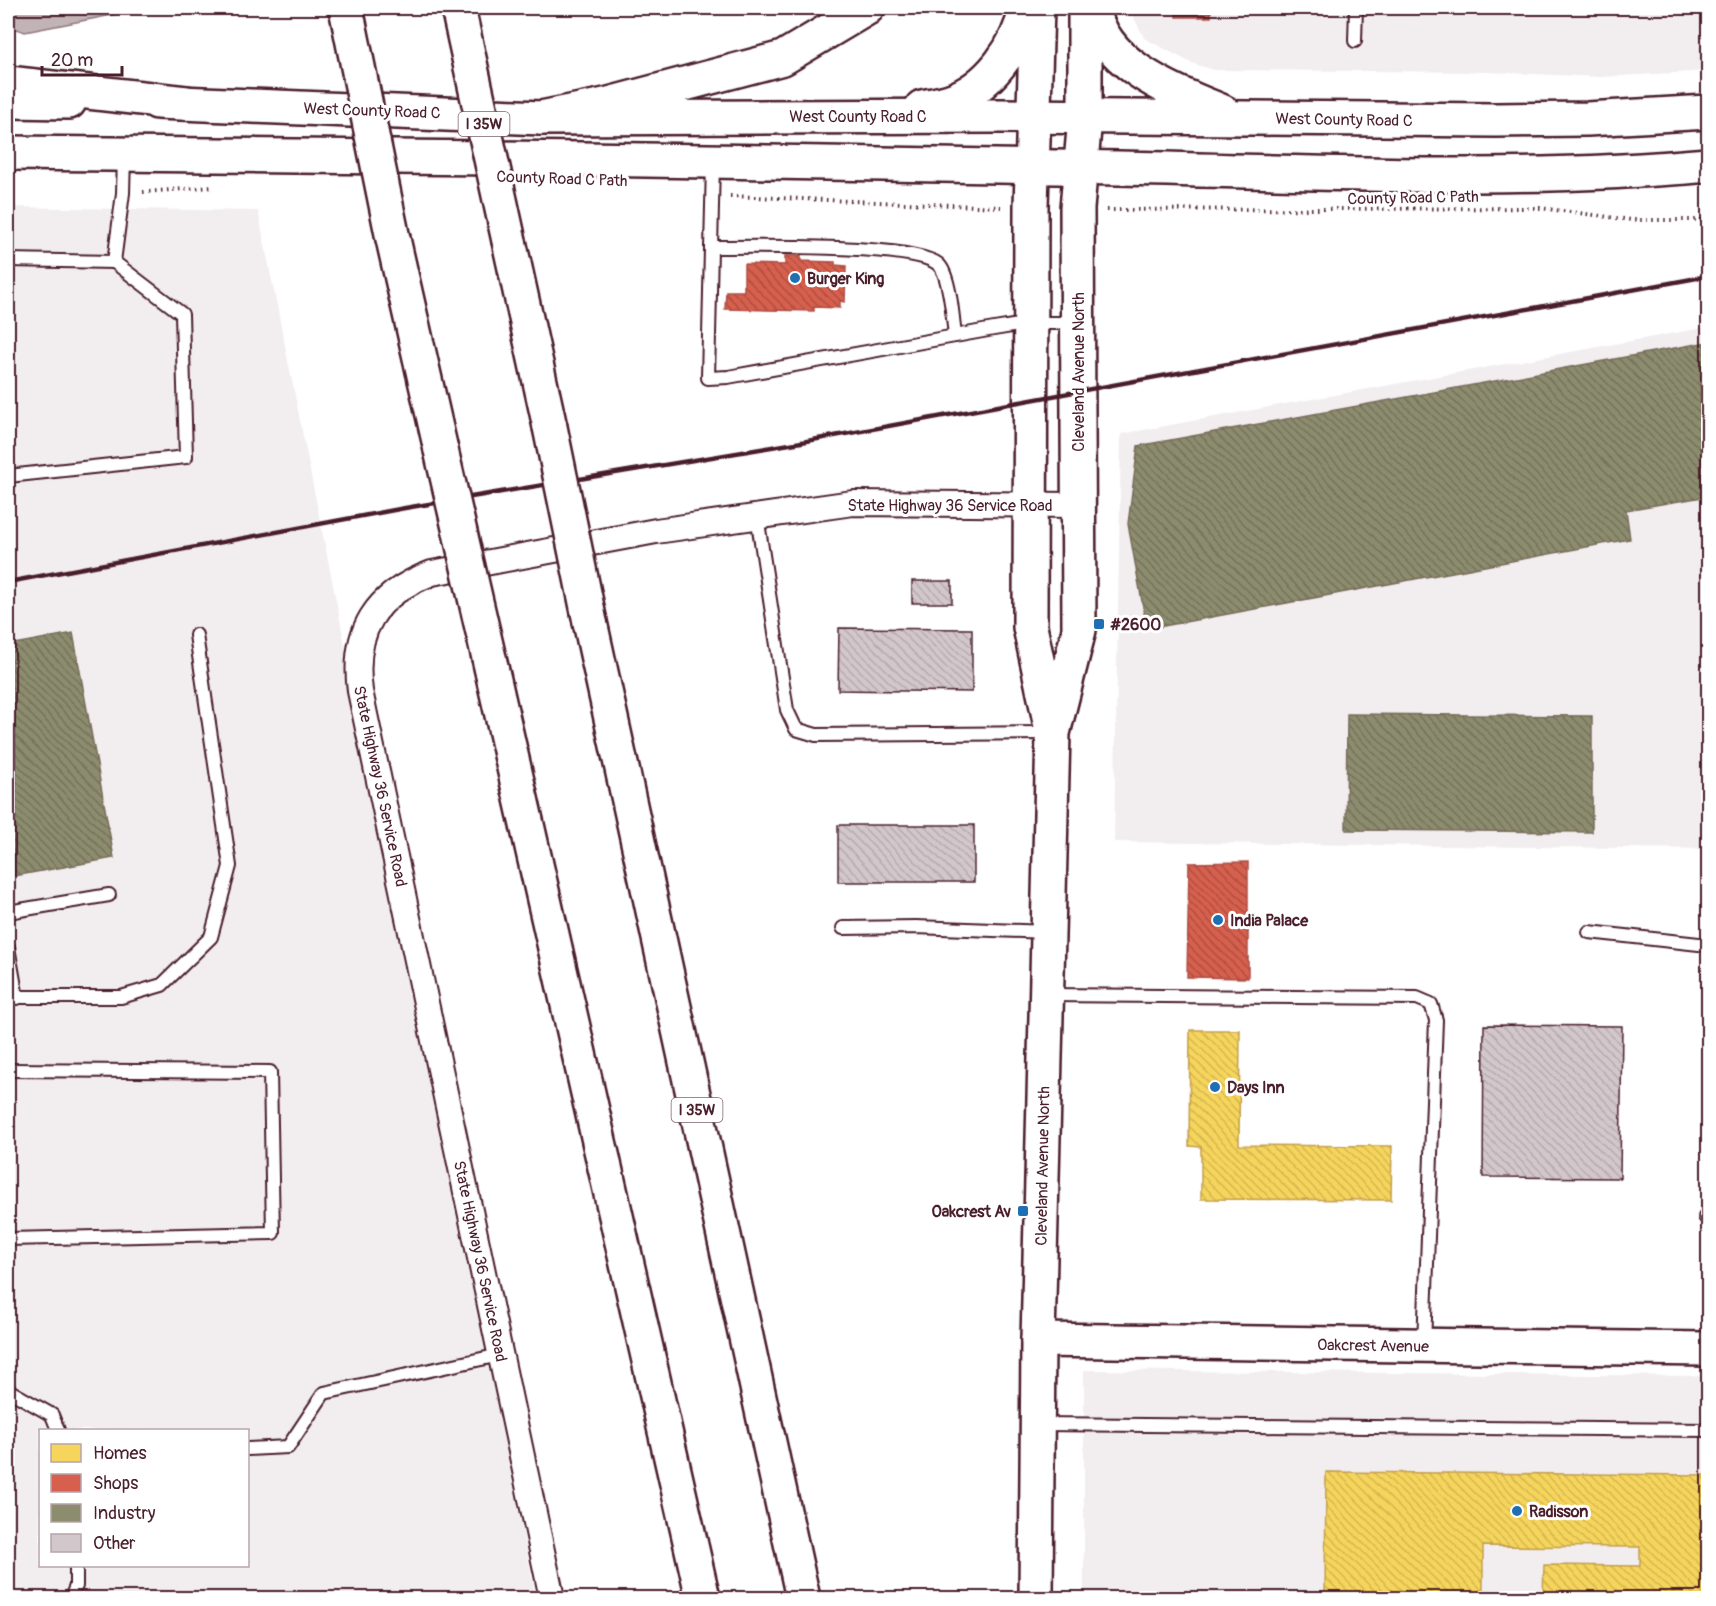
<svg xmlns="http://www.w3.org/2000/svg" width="1716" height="1606" font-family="Pangolin,sans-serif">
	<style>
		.built { fill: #f2eeef; fill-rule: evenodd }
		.water { fill: #c1b3b6; stroke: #91787e; stroke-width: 1.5 }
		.homes { fill: url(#homes-back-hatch); stroke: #c29e4d; stroke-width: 1.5 }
		.shops { fill: url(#shops-back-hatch); stroke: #ac4c43; stroke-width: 1.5 }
		.industry { fill: url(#industry-back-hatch); stroke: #786b5a; stroke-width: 1.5 }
		.building { fill: url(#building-back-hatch); stroke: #4a1f2b; stroke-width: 1.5 }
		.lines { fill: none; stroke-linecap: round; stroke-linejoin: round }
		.lane-casing { stroke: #4a1f2b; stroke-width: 16 }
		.street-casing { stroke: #4a1f2b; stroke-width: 28 }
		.secondary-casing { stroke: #4a1f2b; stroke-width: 38 }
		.highway-casing { stroke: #4a1f2b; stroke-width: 38 }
		.path { stroke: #4a1f2b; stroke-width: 4; stroke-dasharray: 1.5 4.5; stroke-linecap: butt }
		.lane { stroke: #fff; stroke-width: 12 }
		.street { stroke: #fff; stroke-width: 24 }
		.secondary { stroke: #fff; stroke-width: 33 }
		.highway { stroke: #fff; stroke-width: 33 }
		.rail { stroke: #4a1f2b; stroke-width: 4.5 }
		.highway-bridge-casing { stroke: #4a1f2b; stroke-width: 38; stroke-linecap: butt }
		.highway-bridge { stroke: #fff; stroke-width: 33 }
		.poi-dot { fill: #1f6fb2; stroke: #fff; stroke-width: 2 }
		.labels { text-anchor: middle; stroke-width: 6; stroke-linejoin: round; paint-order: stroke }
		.shield { fill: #fff; stroke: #80626b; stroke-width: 1.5 }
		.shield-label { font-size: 15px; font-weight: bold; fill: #4a1f2b }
		.street-label { font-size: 16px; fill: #4a1f2b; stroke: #fff }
		.poi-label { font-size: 16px; font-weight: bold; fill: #4a1f2b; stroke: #fff; text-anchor: start }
	</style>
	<defs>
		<pattern id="homes-back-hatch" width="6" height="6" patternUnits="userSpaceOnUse" patternTransform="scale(1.5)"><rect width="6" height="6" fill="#f6d55c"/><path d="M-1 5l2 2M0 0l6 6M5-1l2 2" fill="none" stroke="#d4b650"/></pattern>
		<pattern id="shops-back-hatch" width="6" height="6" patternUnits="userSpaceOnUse" patternTransform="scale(1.5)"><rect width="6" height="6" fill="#d6604d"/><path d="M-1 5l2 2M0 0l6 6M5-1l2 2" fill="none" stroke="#b04f40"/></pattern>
		<pattern id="industry-back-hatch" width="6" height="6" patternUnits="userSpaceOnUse" patternTransform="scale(1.5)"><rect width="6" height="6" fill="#8c8c6e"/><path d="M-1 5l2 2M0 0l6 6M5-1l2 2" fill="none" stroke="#74725b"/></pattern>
		<pattern id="building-back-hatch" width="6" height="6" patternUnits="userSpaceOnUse" patternTransform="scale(1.5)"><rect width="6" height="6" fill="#d2c7cb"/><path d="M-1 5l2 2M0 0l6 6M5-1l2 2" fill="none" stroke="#b6aaae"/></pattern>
	</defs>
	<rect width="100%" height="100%" fill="#fff"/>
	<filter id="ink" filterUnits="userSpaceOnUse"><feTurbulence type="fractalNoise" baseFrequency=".0167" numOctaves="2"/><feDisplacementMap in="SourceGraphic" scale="12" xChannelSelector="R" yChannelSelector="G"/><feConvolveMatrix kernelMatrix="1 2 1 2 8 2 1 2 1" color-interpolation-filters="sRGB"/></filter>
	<g filter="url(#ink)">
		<g class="built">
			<path d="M1129,8H1708V71L1601,77L1487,72L1214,70L1191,63L1144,38Z"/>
			<path d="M8,207L258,211L536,1598H8ZM40,1430H248V1566H40Z"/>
			<path d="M1708,327V849L1114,842L1121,434Z"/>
			<path d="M1084,1370L1708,1376V1598H1084Z"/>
		</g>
		<path class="water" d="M8,8H119L117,14L25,32L8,26Z"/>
		<g class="homes">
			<path d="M1190,1030H1240L1239,1145L1392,1146L1391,1200L1201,1199V1147L1189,1146Z"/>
			<path d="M1326,1472L1708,1475V1598H1543L1544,1565L1640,1566V1547L1483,1546V1598H1325Z"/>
		</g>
		<g class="shops">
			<rect x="1176" y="8" width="35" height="9"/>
			<path d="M785,256H801V261L835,262V265L846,266L845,302L840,301V308L814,307V311L725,309L726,291H744V264L785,265Z"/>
			<path d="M1248,862V978L1187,977L1189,863Z"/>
		</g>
		<g class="industry">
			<path d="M1708,342V496L1626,510L1630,539L1147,629L1128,524L1138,446Z"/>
			<path d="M73,633L114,858L8,877V645Z"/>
			<path d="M1347,714L1592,716V832L1346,830Z"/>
		</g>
		<g class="building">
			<rect x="912" y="581" width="40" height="22"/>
			<path d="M839,628L972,629V692L838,690Z"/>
			<rect x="838" y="825" width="136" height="57"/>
			<path d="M1484,1025L1622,1026L1620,1178L1483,1177Z"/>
		</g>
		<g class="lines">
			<defs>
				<g id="lane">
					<path d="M1355,41L1356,8"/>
					<path d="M713,163L708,378L728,377L994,329L1031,323H1077"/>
					<path d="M711,247C750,247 917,243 939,265C950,276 953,319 955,336"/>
					<path d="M8,260L114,262"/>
					<path d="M8,476L186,457L182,314L114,262L123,193L124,156"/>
					<path d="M757,516L787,710L796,729L816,735L1051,733"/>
					<path d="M8,912L109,895"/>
					<path d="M843,928L916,927L1047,932"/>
					<path d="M1589,932L1708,945"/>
					<path d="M8,947L17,998"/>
					<path d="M1048,995L1417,998L1431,1004L1436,1020L1424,1345"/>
					<path d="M8,997H121L162,985L211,937L230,866L196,635"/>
					<path d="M8,1070L270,1072L273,1233L8,1239"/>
					<path d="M1705,1217L1708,1219"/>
					<path d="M8,1390L52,1415L58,1430"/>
					<path d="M1039,1424L1708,1430"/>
					<path d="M248,1449L288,1447L324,1393L500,1355"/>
					<path d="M71,1598L76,1586V1566"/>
				</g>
				<path id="street" d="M552,1598L360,691C352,631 375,594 432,573L656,531L853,503L1079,505"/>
				<g id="secondary">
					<path d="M1037,8L1031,206L1030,627L1051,726"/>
					<path d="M1093,8C1103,66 1175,92 1223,112"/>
					<path d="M8,101L69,102"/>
					<path d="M157,102L541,118L1002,116L1496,120L1587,119L1708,112"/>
					<path d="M922,107C931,105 941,104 950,101C988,88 1019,47 1026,8"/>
					<path d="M8,153C378,155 749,161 1119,168C1316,172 1512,183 1708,165"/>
					<path d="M1038,1340L1708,1349"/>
					<path d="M1036,1598L1038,1340L1053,733L1079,630L1077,208L1085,118V8"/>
				</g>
				<g id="highway">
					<path d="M8,83L186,103"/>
					<path d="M541,118L605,105L783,58L867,8"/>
					<path d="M393,239L441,450"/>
					<path d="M509,241L550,427"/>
					<path d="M590,622L803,1598"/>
					<path d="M489,658L703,1598"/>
				</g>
			</defs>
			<use href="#lane" class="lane-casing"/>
			<use href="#street" class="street-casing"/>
			<use href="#secondary" class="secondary-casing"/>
			<use href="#highway" class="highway-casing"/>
			<g class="path">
				<path d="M143,192L213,187"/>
				<path d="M730,196L1001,207"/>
				<path d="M1107,210L1540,208L1632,220H1708"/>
			</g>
			<use href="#lane" class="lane"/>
			<use href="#street" class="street"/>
			<use href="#secondary" class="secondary"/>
			<use href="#highway" class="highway"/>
			<path class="rail" d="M8,582L405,508L796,443L1708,276"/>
			<defs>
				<g id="highway-bridge">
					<path d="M346,8L393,239"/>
					<path d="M458,8L509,241"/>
					<path d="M550,427L590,622"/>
					<path d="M441,450L489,658"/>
				</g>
			</defs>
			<use href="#highway-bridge" class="highway-bridge-casing"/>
			<use href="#highway-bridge" class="highway-bridge"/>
		</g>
	</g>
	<g class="poi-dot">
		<circle cx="795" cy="278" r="6"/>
		<rect x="1093" y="618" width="12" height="12" rx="3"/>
		<circle cx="1218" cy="920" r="6"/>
		<circle cx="1215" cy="1087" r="6"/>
		<rect x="1017" y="1205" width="12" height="12" rx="3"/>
		<circle cx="1517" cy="1511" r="6"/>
	</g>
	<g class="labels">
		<g class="shield">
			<rect x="458.5" y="112" width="51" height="24" rx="4.5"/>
			<rect x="671.5" y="1098" width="51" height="24" rx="4.5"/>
		</g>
		<g class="shield-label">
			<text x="484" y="129">I 35W</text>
			<text x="697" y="1115">I 35W</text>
		</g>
		<g class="street-label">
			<text transform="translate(372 110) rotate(2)" y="6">West County Road C</text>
			<text x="858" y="122">West County Road C</text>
			<text transform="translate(1344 119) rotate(1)" y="6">West County Road C</text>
			<text transform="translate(562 178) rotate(2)" y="6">County Road C Path</text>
			<text transform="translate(1413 197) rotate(-1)" y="6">County Road C Path</text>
			<text transform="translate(1078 372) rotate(-90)" y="6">Cleveland Avenue North</text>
			<text x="950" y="511">State Highway 36 Service Road</text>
			<text transform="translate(381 786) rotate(78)" y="6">State Highway 36 Service Road</text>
			<text transform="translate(1042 1166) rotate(-89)" y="6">Cleveland Avenue North</text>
			<text transform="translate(481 1261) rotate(78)" y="6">State Highway 36 Service Road</text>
			<text transform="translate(1373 1345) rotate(1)" y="6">Oakcrest Avenue</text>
		</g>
		<g class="poi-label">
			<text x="807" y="284">Burger King</text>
			<text x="1111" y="630">#2600</text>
			<text x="1230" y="926">India Palace</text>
			<text x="1227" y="1093">Days Inn</text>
			<text x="1011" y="1217" text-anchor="end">Oakcrest Av</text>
			<text x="1529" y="1517">Radisson</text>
		</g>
	</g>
	<rect width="1716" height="1606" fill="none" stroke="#fff" stroke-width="30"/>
	<rect x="15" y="15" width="1686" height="1576" fill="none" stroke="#4a1f2b" stroke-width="2" filter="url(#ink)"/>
	<rect x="39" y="1429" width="210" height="138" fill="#ffffff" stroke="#b7a5aa" stroke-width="1.5"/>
	<rect x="51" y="1444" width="30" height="18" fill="#f6d55c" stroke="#b7a5aa" stroke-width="1.5"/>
	<text x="93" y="1459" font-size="18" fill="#4a1f2b">Homes</text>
	<rect x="51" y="1474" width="30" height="18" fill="#d6604d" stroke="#b7a5aa" stroke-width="1.5"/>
	<text x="93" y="1489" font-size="18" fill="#4a1f2b">Shops</text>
	<rect x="51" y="1504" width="30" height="18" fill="#8c8c6e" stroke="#b7a5aa" stroke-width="1.5"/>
	<text x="93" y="1519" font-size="18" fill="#4a1f2b">Industry</text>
	<rect x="51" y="1534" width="30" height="18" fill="#d2c7cb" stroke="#b7a5aa" stroke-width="1.5"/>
	<text x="93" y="1549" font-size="18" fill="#4a1f2b">Other</text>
	<path d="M42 66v9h80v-9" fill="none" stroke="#4a1f2b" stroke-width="3"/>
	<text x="51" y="66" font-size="18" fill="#4a1f2b" stroke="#ffffff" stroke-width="4.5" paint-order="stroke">20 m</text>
</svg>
